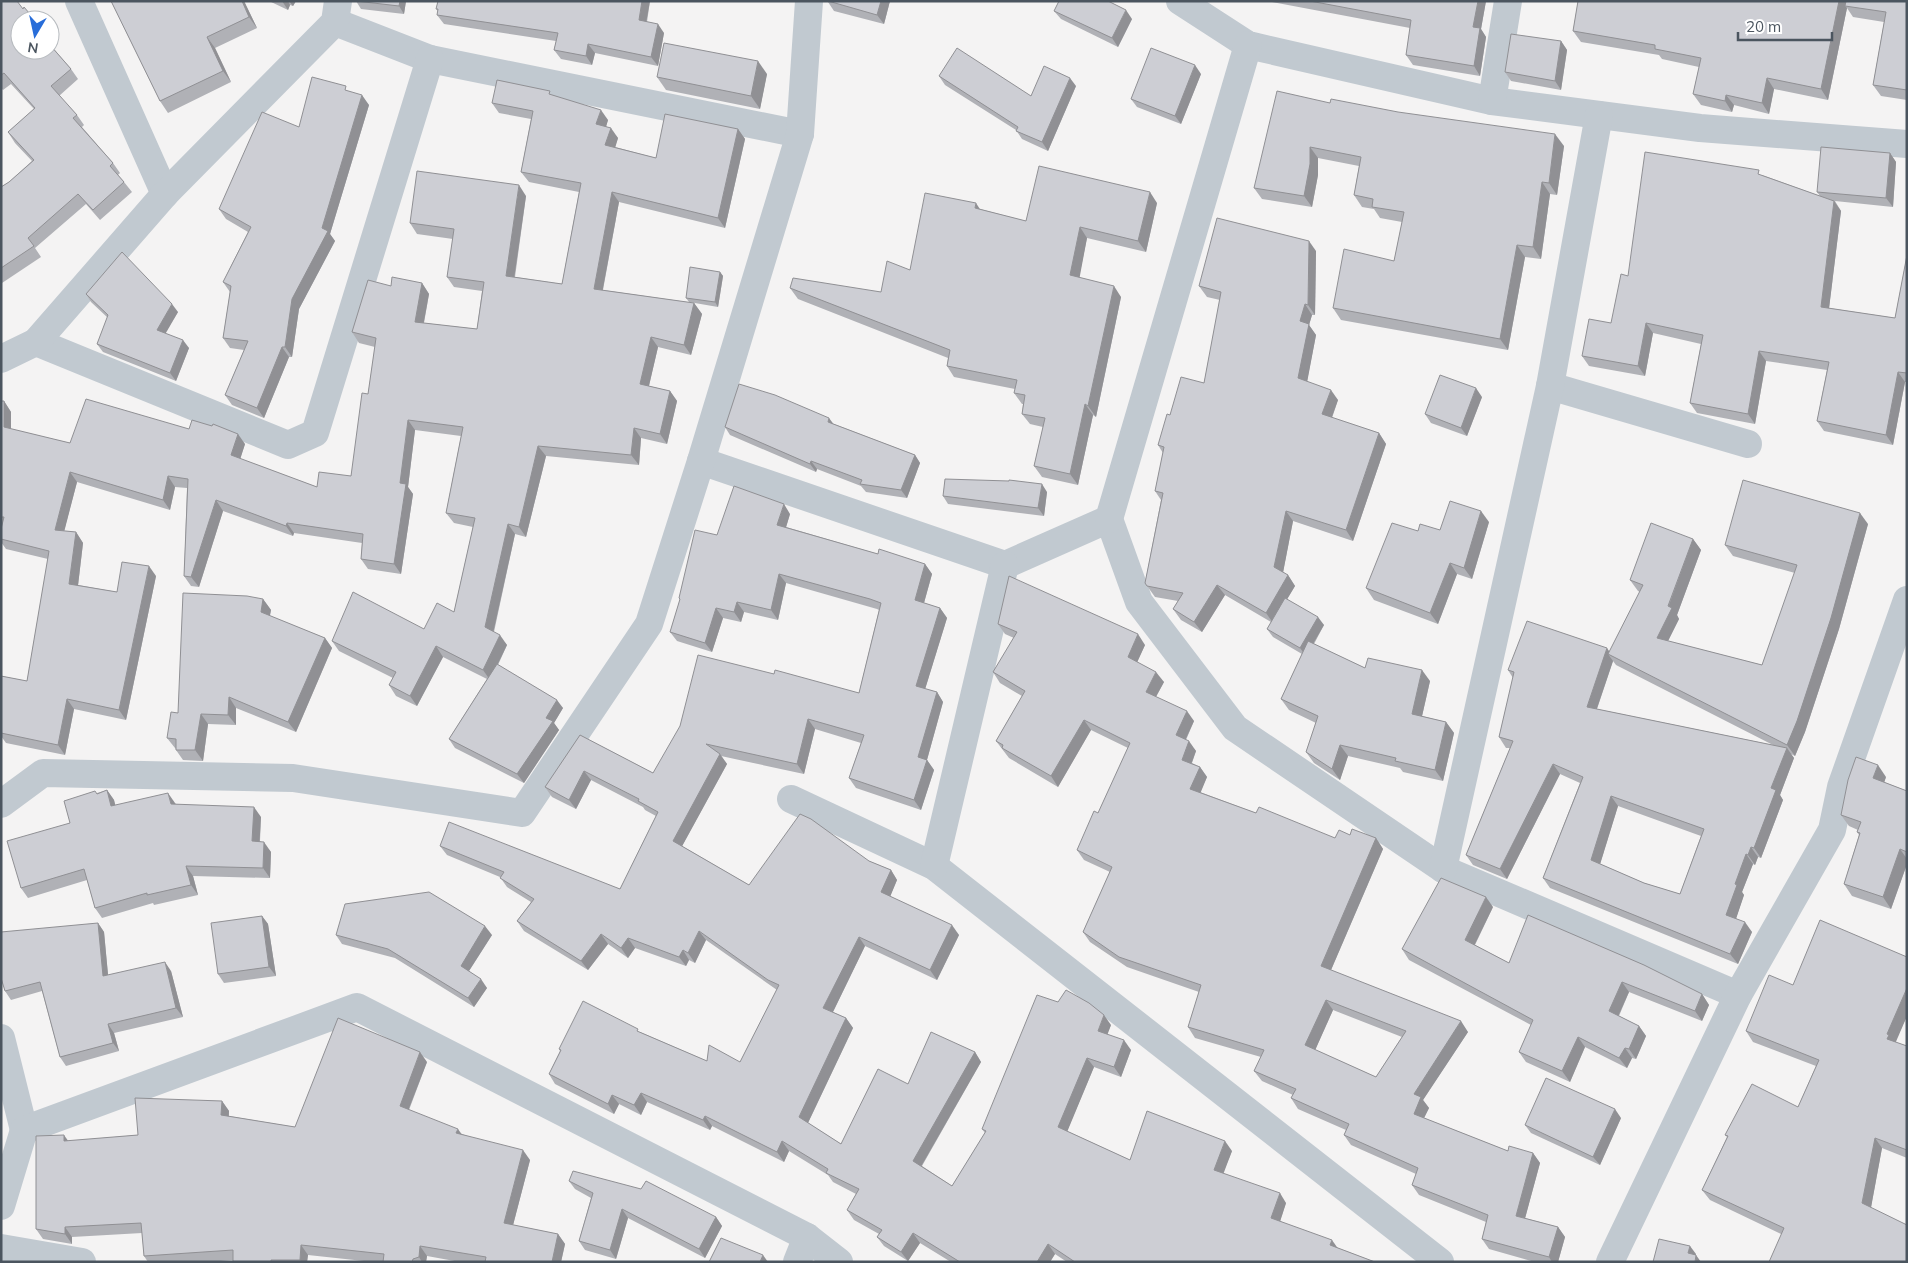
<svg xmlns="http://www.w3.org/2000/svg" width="1908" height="1263" font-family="Mulish,sans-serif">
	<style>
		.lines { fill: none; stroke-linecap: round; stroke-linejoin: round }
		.minor { stroke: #c1c9d0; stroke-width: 28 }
		.wall { fill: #b0b1b6; fill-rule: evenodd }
		.shaded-wall { fill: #909094 }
		.building { fill: #cdced4; stroke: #909094; fill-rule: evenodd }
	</style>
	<rect width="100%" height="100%" fill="#f4f3f3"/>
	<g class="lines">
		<g class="minor">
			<path d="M79,1L165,194"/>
			<path d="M1180,1L1248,45L1492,101L1700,128L1907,144"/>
			<path d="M335,22L430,59L800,134"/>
			<path d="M1492,101L1508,1"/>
			<path d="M36,342L288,445L315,433L430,59"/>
			<path d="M1,359L36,342L165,194L335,22L338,1"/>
			<path d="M1550,386L1748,444"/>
			<path d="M701,461L1005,565L1109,519L1139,602L1235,728L1443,869L1738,995"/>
			<path d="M1109,519L1248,45"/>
			<path d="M791,799L934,866L1440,1262"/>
			<path d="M1,804L43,773L293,778L522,813L649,624L701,461L800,134L809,1"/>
			<path d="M934,866L1005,565"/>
			<path d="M1443,869L1550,386L1599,115"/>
			<path d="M1,1038L24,1130"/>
			<path d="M1,1206L24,1130L357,1007L807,1237L839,1262"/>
			<path d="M1,1248L82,1262"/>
			<path d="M797,1262L807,1237"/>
			<path d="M1610,1262L1738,995L1832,830L1841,787L1907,600"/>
		</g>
	</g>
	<g class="wall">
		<path d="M1,1L50,50V38L56,46L53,48L71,69L78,79L59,96L77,115L84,125L82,127L113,163L120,173L118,175L124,182L132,192L100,220L86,204L35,248L41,257L2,283L1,282V187L9,182L32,161L15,143L8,132L34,109L11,84L3,90L1,88Z"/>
		<path d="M111,1H244L257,28L215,48L231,82L168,113L160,101Z"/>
		<path d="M269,1H296L293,6L290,5L288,10Z"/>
		<path d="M356,1H406L404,14L361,9Z"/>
		<path d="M438,1H650L647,22L664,33L658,66L595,53L592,65L561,59L554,50L556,41L444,24L437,15L438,11L436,9Z"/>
		<path d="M890,1L884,24L834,11L828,2Z"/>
		<path d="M1271,1H1486L1481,29L1486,37L1480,76L1413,65L1406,55L1410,28L1272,2Z"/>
		<path d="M1578,1H1907V100L1881,96L1873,85L1884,22L1853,17L1847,8L1828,100L1774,89L1769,114L1734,105L1732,112L1701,105L1693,94L1699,67L1662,59L1659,55L1581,42L1573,31Z"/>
		<path d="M1054,11L1132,19L1118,47L1061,19Z"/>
		<path d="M1561,41L1567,50L1561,90L1511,81L1505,72Z"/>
		<path d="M767,74L760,109L666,90L657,77Z"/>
		<path d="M1201,74L1181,124L1137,107L1131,99Z"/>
		<path d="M939,76L1031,96L1076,86L1048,151L1022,139L1016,130L945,85Z"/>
		<path d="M349,91L369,105L330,234L335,241L299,309L292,357H289L264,418L232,405L225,395L244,350L230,348L223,338L230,292L223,282L248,232L226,219L219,209L299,127Z"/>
		<path d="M553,95L608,120L606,126L618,138L615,147L656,158L738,129L745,139L725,228L619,202L603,290L694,303L702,314L691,355L658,347L649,386L670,391L677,401L667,444L641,438L639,465L546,456L526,537L515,534L494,632L507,645L498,665L563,708L554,723L559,730L524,783L455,748L449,739L487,679L443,657L417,706L396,696L389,685L393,678L339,651L332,641L424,629L454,612L473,527L454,523L446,513L461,436L415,430L408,487L413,494L401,574L368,569L361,559L362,543L294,533L293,536L223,511L199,587L191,586L184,576L187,488L175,487L170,510L77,482L64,531L76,532L83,543L78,585L117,592L156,576L126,720L74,709L65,755L6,743L1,736V676L27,681L48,559L6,549L1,542V401H4L11,412V429L70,443L189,429L245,444L240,459L317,487L351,476L368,394L375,347L359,343L352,332L391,286L422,283L429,294L424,323L477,329L482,291L454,287L447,277L453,239L417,234L410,223L526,196L515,277L562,284L579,192L529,182L521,172L531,119L499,113L492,103Z"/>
		<path d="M1330,103L1564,146L1557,195L1550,194L1541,259L1525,257L1508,350L1341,320L1333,308L1394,261L1402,222L1380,218L1374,209L1362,207L1354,195L1359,166L1318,158V175L1312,207L1262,199L1254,188Z"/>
		<path d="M1890,153L1896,162L1893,207L1835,201L1841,211L1829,308L1895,318L1907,255V382H1905L1893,445L1824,431L1817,421L1827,370L1766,361L1755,424L1697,413L1690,403L1701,344L1653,333L1645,376L1589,366L1582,356L1611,323L1762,175L1820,196L1817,192Z"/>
		<path d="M1157,203L1146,252L1087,238L1079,277L1121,297L1096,417L1093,415L1078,485L1042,477L1034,466L1043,427L1030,424L1022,414L1023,404H1022L1014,393L1015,389L954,377L947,366L948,358L798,299L790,288L881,292L910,270L980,209L1026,221Z"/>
		<path d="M1316,251L1315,315H1312L1309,325L1316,335L1307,381L1338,400L1332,418L1379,433L1386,444L1353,541L1293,521L1283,572L1288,575L1295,586L1287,599L1324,625L1314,644L1365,668L1430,681L1422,716L1446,722L1454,733L1443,781L1403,772L1400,768L1348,756L1340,780L1314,763L1306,752L1316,723L1289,710L1281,699L1302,654L1273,637L1267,629L1271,622L1225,595L1202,632L1181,620L1173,609L1178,601L1155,597L1145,583L1161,500L1155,491L1163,453L1158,445L1170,415L1204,383L1220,300L1207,297L1199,286Z"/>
		<path d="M720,272L723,276L718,307L689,302L686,298Z"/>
		<path d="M86,294L178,312L165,333L189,348L176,381L103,352L97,344L108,318L91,302Z"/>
		<path d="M1482,397L1467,436L1431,423L1425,414Z"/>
		<path d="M834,424L915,455L920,463L907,498L866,492L861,486L817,469L816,472L730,435L725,427Z"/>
		<path d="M1047,492L1044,516L948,504L943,496Z"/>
		<path d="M790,514L786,527L878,554L925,564L932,574L924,603L940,608L947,618L925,689L937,692L943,702L927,760L934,770L921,810L856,788L849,778L861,743L815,729L804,774L721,756L727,764L682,846L749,885L869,861L891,870L897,880L890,896L959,935L937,980L865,946L833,1012L846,1018L853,1028L808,1123L841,1144L908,1084L975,1052L981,1062L922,1166L952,1186L985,1133L982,1129L1111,1025L1107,1034L1131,1050L1121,1077L1094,1067L1067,1131L1130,1160L1232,1151L1223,1173L1286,1203L1280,1221L1338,1248L1375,1262H1067L1055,1254L1050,1262H951L920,1243L908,1261L884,1246L877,1237L879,1234L854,1220L847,1210L856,1194L833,1182L828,1175L789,1151L784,1162L712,1126L710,1130L647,1102L641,1115L619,1104L614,1114L555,1084L549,1074L560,1051L559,1049L640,1032L707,1061L740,1062L777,990L706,940L695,963L689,960L686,966L635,948L628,958L608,944L588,970L524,931L517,921L531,902L507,887L500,877L447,855L440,846L620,889L656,816L645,810L643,807L591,780L576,809L552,797L545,787L580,735L653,773L774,674L859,693L879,610L877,609L786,583L778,620L744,612L741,622L723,618L712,652L677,641L670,632L680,600L679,598L717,535Z"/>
		<path d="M1489,522L1472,579L1457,574L1438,624L1374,600L1366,588L1418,531L1440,530Z"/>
		<path d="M1868,524L1839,629L1805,732L1795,756L1791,754L1794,758L1780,795L1783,800L1761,858L1758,857L1755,865L1753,864L1742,892L1744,895L1736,918L1752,932L1738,964L1550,888L1543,878L1580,783L1560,774L1507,879L1473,865L1466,855L1510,748H1506L1499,737L1513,678L1508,670L1610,652L1640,592L1638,591L1630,580L1693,539L1701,550L1677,615L1679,619L1668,641L1762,665L1795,573L1733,556L1725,545ZM1613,661L1616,665L1773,745L1597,709ZM1618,806L1701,836L1680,894L1644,883L1600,864Z"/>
		<path d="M263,599L271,610L270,616L325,638L332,648L296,732L236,708V725L208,724L203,761L183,760L176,750V749L175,748L167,738L178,713Z"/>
		<path d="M998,624L1145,645L1137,662L1164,682L1156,697L1194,721L1186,740L1196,751L1192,763L1200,767L1207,777L1200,792L1256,813L1335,838L1350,835L1376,838L1383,849L1331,970L1468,1032L1423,1100L1429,1108L1424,1118L1508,1151L1533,1153L1540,1163L1525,1218L1558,1227L1565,1237L1558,1262H1535L1489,1249L1482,1239L1486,1222L1419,1195L1412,1185L1416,1174L1351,1145L1344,1135L1346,1130L1298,1109L1291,1098L1293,1095L1262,1081L1254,1071L1261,1057L1195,1038L1188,1027L1199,992L1127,967L1090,942L1083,932L1110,872L1084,860L1077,850L1098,813L1128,748L1091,730L1058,787L1009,758L996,741L1022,696L1000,683L993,672L1014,638L1005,634ZM1333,1010L1402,1037L1376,1077L1315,1050Z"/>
		<path d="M1886,777L1884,782L1907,791V864L1891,909L1852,896L1844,884L1859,835L1857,832L1858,830L1849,826L1841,815Z"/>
		<path d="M107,790L114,800L115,805L175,803L176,804L261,817L260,841L271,852L270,878L193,876L198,895L154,905L153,903L102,918L95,908L87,880L28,898L21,888L70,823L97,793Z"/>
		<path d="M1493,907L1475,945L1509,963L1702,994L1709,1005L1702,1021L1629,992L1619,1016L1639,1026L1646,1036L1636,1059L1632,1058L1627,1068L1585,1047L1570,1082L1526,1062L1519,1052L1531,1025L1409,960L1402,949Z"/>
		<path d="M262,916L268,924L276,976L224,983L218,974Z"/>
		<path d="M98,923L104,932L108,975L171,971L183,1017L114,1033L119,1051L66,1066L60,1057L42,991L11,1000L5,991Z"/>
		<path d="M336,935H492L469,971L487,988L474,1007L395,958L342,944Z"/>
		<path d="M1907,957V1016L1895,1042L1907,1046V1158L1882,1148L1871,1207L1781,1234L1710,1200L1702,1190L1727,1137L1725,1135L1798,1107L1816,1066L1753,1042L1746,1031L1793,985Z"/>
		<path d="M427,1062L409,1110L462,1134L530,1160L513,1225L558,1234L565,1244L561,1262H460L427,1256L426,1262H373L308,1255L307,1262H233V1260L208,1262H148L144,1256L142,1233L72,1237V1244L43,1239L36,1229L68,1141L138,1135L222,1101L229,1111V1116L295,1127Z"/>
		<path d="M1621,1118L1600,1165L1531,1133L1525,1125Z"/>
		<path d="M569,1181L716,1217L722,1226L705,1258L628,1218L616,1259L585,1250L579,1241L591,1198L575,1189Z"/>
	</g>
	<g class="shaded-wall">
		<path d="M242,1H244L257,28L249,17Z"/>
		<path d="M282,1H288L290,5L288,10Z"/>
		<path d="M289,1H296L293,6Z"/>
		<path d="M400,1H406L404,14L399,6Z"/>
		<path d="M642,1H650L645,29L639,20Z"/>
		<path d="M881,1H890L884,24L877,15Z"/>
		<path d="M1478,1H1486L1481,29L1486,37L1480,76L1474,66L1473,27Z"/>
		<path d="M1839,1H1848L1845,6L1847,8L1828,100L1821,89Z"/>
		<path d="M1126,10L1132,19L1118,47L1112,38Z"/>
		<path d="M658,24L664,33L658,66L651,57Z"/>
		<path d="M207,37L215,48L231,82L223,71Z"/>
		<path d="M1561,41L1567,50L1561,90L1555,81Z"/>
		<path d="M588,44L595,53L592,65L586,56Z"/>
		<path d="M758,61L767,74L760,109L751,96Z"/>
		<path d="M1195,65L1201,74L1181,124L1175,116Z"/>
		<path d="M1070,78L1076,86L1048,151L1042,142Z"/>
		<path d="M1767,78L1774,89L1769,114L1762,103Z"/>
		<path d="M362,95L369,105L330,234L335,241L299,309L292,357L285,347L292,299L322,228Z"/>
		<path d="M1726,95L1734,105L1732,112L1725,101Z"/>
		<path d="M601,110L608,120L604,134L596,124Z"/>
		<path d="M611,128L618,138L613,155L605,145Z"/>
		<path d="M738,129L745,139L725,228L718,218Z"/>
		<path d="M1555,134L1564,146L1557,195L1549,183Z"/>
		<path d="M1310,147L1318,158V175L1312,207L1304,196Z"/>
		<path d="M1890,153L1896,162L1893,207L1886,198Z"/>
		<path d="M1542,182L1550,194L1541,259L1533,247Z"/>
		<path d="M519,185L526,196L513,286L506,276Z"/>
		<path d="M612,192L619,202L601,299L594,289Z"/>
		<path d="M1150,192L1157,203L1146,252L1138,241Z"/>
		<path d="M1834,201L1841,211L1828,317L1821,307Z"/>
		<path d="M976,203L983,214L975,208Z"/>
		<path d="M1080,227L1087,238L1078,286L1070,275Z"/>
		<path d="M1309,241L1316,251L1315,315L1308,305Z"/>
		<path d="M1517,245L1525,257L1508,350L1500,339Z"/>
		<path d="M720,272L723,276L718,307L715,302Z"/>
		<path d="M422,283L429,294L422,332L415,322Z"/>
		<path d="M1114,286L1121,297L1096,417L1088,406Z"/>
		<path d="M694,303L702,314L691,355L684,345Z"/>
		<path d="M172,304L178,312L163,338L157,330Z"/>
		<path d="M1305,304L1312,315L1309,325L1316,335L1306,388L1298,378L1300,321Z"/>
		<path d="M1646,323L1653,333L1645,376L1638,366Z"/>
		<path d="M651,337L658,347L647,394L640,384Z"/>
		<path d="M183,340L189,348L176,381L170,373Z"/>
		<path d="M282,347L289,357L264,418L257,408Z"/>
		<path d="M1759,351L1766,361L1755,424L1748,414Z"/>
		<path d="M1898,372L1905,382L1893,445L1886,435Z"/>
		<path d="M1476,388L1482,397L1467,436L1461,428Z"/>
		<path d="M1331,390L1338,400L1329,425L1322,414Z"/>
		<path d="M670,391L677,401L667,444L660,434Z"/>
		<path d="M4,401L11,412V437L4,427Z"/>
		<path d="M1085,404L1093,415L1078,485L1070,474Z"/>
		<path d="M829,418L835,426L828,422Z"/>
		<path d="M408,420L415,430L408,487L413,494L401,574L394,564L400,483Z"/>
		<path d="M634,428L641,438L639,465L631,455Z"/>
		<path d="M1379,433L1386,444L1353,541L1346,530Z"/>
		<path d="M238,434L245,444L238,466L231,455Z"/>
		<path d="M538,446L546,456L526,537L519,527Z"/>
		<path d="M915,455L920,463L907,498L901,490Z"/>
		<path d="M811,461L817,469L816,472L810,464Z"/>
		<path d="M70,472L77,482L62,540L55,530Z"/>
		<path d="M168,476L175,487L170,510L163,500Z"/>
		<path d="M1042,484L1047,492L1044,516L1038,508Z"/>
		<path d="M216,500L223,511L199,587L191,577Z"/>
		<path d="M784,504L790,514L784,534L777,525Z"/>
		<path d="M1286,511L1293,521L1282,578L1274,567Z"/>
		<path d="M1481,511L1489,522L1472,579L1464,568Z"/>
		<path d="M1860,513L1868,524L1839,629L1805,732L1795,756L1787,745Z"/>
		<path d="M287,523L294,533L293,536L286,526Z"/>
		<path d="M508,524L515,534L492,638L485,627Z"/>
		<path d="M76,532L83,543L77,594L69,584Z"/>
		<path d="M1693,539L1701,550L1677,615L1679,619L1664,649L1657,638Z"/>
		<path d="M1450,563L1457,574L1438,624L1430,613Z"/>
		<path d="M925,564L932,574L922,610L915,600Z"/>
		<path d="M149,566L156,576L126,720L119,710Z"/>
		<path d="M779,574L786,583L778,620L771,610Z"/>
		<path d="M1288,575L1295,586L1273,623L1266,613Z"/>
		<path d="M1217,585L1225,595L1202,632L1194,622Z"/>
		<path d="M263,599L271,610L268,623L261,612Z"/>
		<path d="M737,602L744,612L741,622L734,612Z"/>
		<path d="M716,608L723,618L712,652L705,643Z"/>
		<path d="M940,608L947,618L923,696L916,686Z"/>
		<path d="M1318,617L1324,625L1306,656L1300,648Z"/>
		<path d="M1138,634L1145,645L1135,667L1128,657Z"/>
		<path d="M500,635L507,645L490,680L483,670Z"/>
		<path d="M325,638L332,648L296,732L288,722Z"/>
		<path d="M436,646L443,657L417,706L410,696Z"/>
		<path d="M1607,648L1613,657L1608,654L1613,661L1594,717L1587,707Z"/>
		<path d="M1422,670L1430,681L1420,725L1412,714Z"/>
		<path d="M1156,672L1164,682L1153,702L1146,692Z"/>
		<path d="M937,692L943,702L925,767L918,757Z"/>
		<path d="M229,697L236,708V725L228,715Z"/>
		<path d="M67,699L74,709L65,755L58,745Z"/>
		<path d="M557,700L563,708L554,723L559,730L524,783L517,774L546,718Z"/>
		<path d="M1187,711L1194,721L1183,745L1176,735Z"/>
		<path d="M201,714L208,724L203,761L195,750Z"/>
		<path d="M808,719L815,729L804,774L797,764Z"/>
		<path d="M1084,720L1091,730L1058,787L1051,776Z"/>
		<path d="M1446,722L1454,733L1443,781L1435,770Z"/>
		<path d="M1189,741L1196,751L1189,770L1182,760Z"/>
		<path d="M1340,745L1348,756L1340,780L1332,769Z"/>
		<path d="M1787,748L1794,758L1780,795L1783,800L1761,858L1754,848L1771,788Z"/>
		<path d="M720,754L727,764L680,850L673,841Z"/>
		<path d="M927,760L934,770L921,810L914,800Z"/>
		<path d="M1553,764L1560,774L1507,879L1500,869Z"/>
		<path d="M1878,765L1886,777L1882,789L1873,778Z"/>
		<path d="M1200,767L1207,777L1198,799L1190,789Z"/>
		<path d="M584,771L591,780L576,809L569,800Z"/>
		<path d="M107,790L114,800L118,816L111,806Z"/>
		<path d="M168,793L175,803L178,814L171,804Z"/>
		<path d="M1611,796L1618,806L1598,871L1591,860Z"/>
		<path d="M254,807L261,817L259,851L252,841Z"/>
		<path d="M1376,838L1383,849L1328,977L1321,966Z"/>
		<path d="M264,842L271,852L270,878L263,868Z"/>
		<path d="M1751,847L1758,857L1755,865L1748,855Z"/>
		<path d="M1900,849L1907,859V864L1891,909L1883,897Z"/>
		<path d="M1746,854L1753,864L1742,892L1744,895L1734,925L1726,915L1735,884Z"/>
		<path d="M186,866L193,876L198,895L191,885Z"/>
		<path d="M891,870L897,880L888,902L881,892Z"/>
		<path d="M1486,897L1493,907L1472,950L1465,940Z"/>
		<path d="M262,916L268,924L276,976L269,967Z"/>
		<path d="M1745,922L1752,932L1738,964L1730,954Z"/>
		<path d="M98,923L104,932L109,985L103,976Z"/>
		<path d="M952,925L959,935L937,980L930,970Z"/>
		<path d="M485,926L492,935L467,974L461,966Z"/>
		<path d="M699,931L706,940L695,963L688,953Z"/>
		<path d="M601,934L608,944L588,970L581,961Z"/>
		<path d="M859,937L865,946L830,1018L823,1008Z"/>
		<path d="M628,938L635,948L628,958L621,948Z"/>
		<path d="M683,950L689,960L686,966L679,957Z"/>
		<path d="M165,962L171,971L183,1017L176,1008Z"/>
		<path d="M481,979L487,988L474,1007L468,998Z"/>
		<path d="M1622,982L1629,992L1616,1021L1609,1011Z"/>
		<path d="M1907,988V1016L1895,1044L1887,1039V1034Z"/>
		<path d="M1702,994L1709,1005L1702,1021L1695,1011Z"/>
		<path d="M1326,1000L1333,1010L1313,1055L1305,1045Z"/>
		<path d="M1104,1015L1111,1025L1105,1041L1098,1031Z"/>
		<path d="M846,1018L853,1028L806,1127L799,1117Z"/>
		<path d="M1461,1021L1468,1032L1423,1100L1429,1108L1421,1124L1414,1114V1094Z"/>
		<path d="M108,1024L114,1033L119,1051L113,1043Z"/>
		<path d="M1639,1026L1646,1036L1636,1059L1629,1049Z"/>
		<path d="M1578,1037L1585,1047L1570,1082L1562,1071Z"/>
		<path d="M1124,1040L1131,1050L1121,1077L1114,1067Z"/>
		<path d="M1625,1048L1632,1058L1627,1068L1619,1058Z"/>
		<path d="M420,1052L427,1062L406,1116L400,1106Z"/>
		<path d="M975,1052L981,1062L919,1170L913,1161Z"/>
		<path d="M1087,1058L1094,1067L1065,1137L1058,1127Z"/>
		<path d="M641,1093L647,1102L641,1115L634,1105Z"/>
		<path d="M612,1095L619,1104L614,1114L608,1104Z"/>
		<path d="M222,1101L229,1111L228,1125L221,1115Z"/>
		<path d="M1615,1109L1621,1118L1600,1165L1593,1157Z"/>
		<path d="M705,1116L712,1126L710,1130L703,1120Z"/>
		<path d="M458,1129L465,1139L456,1133Z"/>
		<path d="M64,1135L71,1145L64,1141Z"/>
		<path d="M1875,1138L1882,1148L1870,1213L1862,1203Z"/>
		<path d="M782,1141L789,1151L784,1162L777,1152Z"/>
		<path d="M1225,1141L1232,1151L1221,1180L1214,1170Z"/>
		<path d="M523,1150L530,1160L511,1233L504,1223Z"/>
		<path d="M1533,1153L1540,1163L1523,1226L1516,1216Z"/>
		<path d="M1280,1193L1286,1203L1278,1228L1271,1218Z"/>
		<path d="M622,1209L628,1218L616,1259L610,1250Z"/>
		<path d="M716,1217L722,1226L705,1258L699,1249Z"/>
		<path d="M65,1227L72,1237V1244L65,1234Z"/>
		<path d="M1558,1227L1565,1237L1558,1262H1552L1549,1257Z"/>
		<path d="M913,1233L920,1243L908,1261L901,1252Z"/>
		<path d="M558,1234L565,1244L561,1262H552Z"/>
		<path d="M1332,1240L1339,1250L1330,1245Z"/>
		<path d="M1048,1244L1055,1254L1050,1262H1037Z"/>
		<path d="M301,1245L308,1255L307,1262H301L300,1260Z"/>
		<path d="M420,1246L427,1256L426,1262H422L419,1257Z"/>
		<path d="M1690,1246L1696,1254L1694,1262L1688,1253Z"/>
		<path d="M763,1255L768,1262H760Z"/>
		<path d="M1696,1255L1701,1262H1695Z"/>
	</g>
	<g class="building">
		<path d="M1,1H17L23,9L24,7L35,20H20V50H50V45L71,69L51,86L77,115L73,118L113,163L110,166L124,182L93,210L78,194L28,238L34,246L1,268V187L9,182L34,160L8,132L35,108L4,73L1,75Z"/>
		<path d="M111,1H242L249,17L207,37L223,71L160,101Z"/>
		<path d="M356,1H400L399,6Z"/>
		<path d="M438,1H642L639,20L658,24L651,57L588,44L586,56L554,50L558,33L437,15L438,9H436Z"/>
		<path d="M828,1H881L877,15Z"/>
		<path d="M1059,1H1108L1126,10L1112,38L1054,11Z"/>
		<path d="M1310,1H1478L1473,27L1480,28L1474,66L1406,55L1411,20Z"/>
		<path d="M1578,1H1839L1821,89L1767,78L1762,103L1726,95L1725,101L1693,94L1701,58L1655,49V45L1573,31Z"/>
		<path d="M1846,1H1907V90L1873,85L1886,12L1845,6Z"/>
		<path d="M1511,34L1561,41L1555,81L1505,72Z"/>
		<path d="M664,43L758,61L751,96L657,77Z"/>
		<path d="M957,48L1031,96L1044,66L1070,78L1042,142L1016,131L1018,127L939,76Z"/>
		<path d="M1151,48L1195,65L1175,116L1131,99Z"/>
		<path d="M312,77L346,86L345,90L362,95L322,228L328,231L292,299L285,347H282L257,408L225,395L248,341L223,338L231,286L223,282L251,227L219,209L262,112L299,127Z"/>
		<path d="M497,80L550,91L549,94L601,110L596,124L611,128L605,145L656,158L665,114L738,129L718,218L612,192L594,289L694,303L684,345L651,337L640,384L670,391L660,434L634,428L631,455L538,446L519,527L508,524L485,627L500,635L483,670L436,646L410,696L389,685L396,672L332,641L353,592L424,629L437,603L454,612L475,518L446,513L463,427L408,420L400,483L406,484L394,564L361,559L363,534L287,523L286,526L216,500L191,577L184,576L188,479L168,476L163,500L70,472L55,530L76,532L69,584L117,592L122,562L149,566L119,710L67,699L58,745L1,733V676L27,681L49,551L1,539V529L4,517H1V401H4V427L70,443L86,399L189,429L192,420L212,426L213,424L238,434L231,455L317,487L319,472L351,476L362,393L368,394L376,338L352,332L368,280L391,286L392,277L422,283L415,322L477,329L484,282L447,277L454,229L410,223L417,171L519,185L506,276L562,284L581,183L521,172L533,111L492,103Z"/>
		<path d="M1277,91L1330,103L1331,99L1398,112L1555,134L1549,183L1542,182L1533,247L1517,245L1500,339L1333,308L1344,249L1394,261L1404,212L1372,207L1373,199L1354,195L1361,157L1310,147V164L1304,196L1254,188Z"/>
		<path d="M1821,147L1890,153L1886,198L1817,192Z"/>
		<path d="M1645,152L1759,170L1758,174L1834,201L1821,307L1895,318L1907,255V373L1898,372L1886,435L1817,421L1829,362L1759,351L1748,414L1690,403L1703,335L1646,323L1638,366L1582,356L1589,319L1611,323L1621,274L1628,276Z"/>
		<path d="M1039,166L1150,192L1138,241L1080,227L1070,275L1114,286L1088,406L1085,404L1070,474L1034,466L1045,418L1022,414L1025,395L1014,393L1017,380L947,366L950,350L790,288L793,278L881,292L887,261L910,270L925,193L976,203L975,208L1026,221Z"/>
		<path d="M1217,218L1309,241L1308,305L1305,304L1300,321L1309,324L1298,378L1331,390L1322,414L1379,433L1346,530L1286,511L1274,567L1288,575L1266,613L1217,585L1194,622L1173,609L1183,593L1147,586L1145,583L1163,493L1155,491L1164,447L1158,445L1167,414L1170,415L1181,377L1204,383L1221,292L1199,286Z"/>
		<path d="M122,252L172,304L157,330L183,340L170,373L97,344L108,315L86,294Z"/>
		<path d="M690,267L720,272L715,302L686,298Z"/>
		<path d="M1440,375L1476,388L1461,428L1425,414Z"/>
		<path d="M739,384L775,395L829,418L828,422L915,455L901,490L860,484L862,480L811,461L810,464L725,427Z"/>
		<path d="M945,479L1009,481V480L1042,484L1038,508L943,496Z"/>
		<path d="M1743,480L1860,513L1831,618L1797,721L1787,745L1608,654L1643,585L1630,580L1651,523L1693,539L1668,606L1672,608L1657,638L1762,665L1797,565L1725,545Z"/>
		<path d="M734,486L784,504L777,525L878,554L879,549L925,564L915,600L940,608L916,686L937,692L918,757L927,760L914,800L849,778L864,735L808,719L797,764L706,744L720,754L673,841L749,885L800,814L811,819L869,861L891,870L881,892L952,925L930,970L859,937L823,1008L846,1018L799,1117L841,1144L878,1069L908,1084L931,1032L975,1052L913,1161L952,1186L986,1131L982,1129L1037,995L1058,1002L1066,990L1089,1003L1104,1015L1098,1031L1124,1040L1114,1067L1087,1058L1058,1127L1130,1160L1147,1111L1225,1141L1214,1170L1280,1193L1271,1218L1332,1240L1330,1245L1375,1262H1075L1048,1244L1037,1262H960L913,1233L901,1252L877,1237L882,1230L847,1210L859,1189L826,1173L828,1169L782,1141L777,1152L705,1116L703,1120L641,1093L634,1105L612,1095L608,1104L549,1074L561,1050L559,1049L583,1001L638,1029L637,1031L707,1061L709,1045L740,1062L779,985L768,980L699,931L688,953L683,950L679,957L628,938L621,948L601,934L581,961L517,921L534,899L500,878L504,872L440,846L449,822L620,889L658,812L638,801L639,799L584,771L569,800L545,787L580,735L653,773L680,726L698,655L774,674L775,670L859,693L881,603L870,599L779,574L771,610L737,602L734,612L716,608L705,643L670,632L680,599L679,598L695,530L717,535Z"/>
		<path d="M1450,501L1481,511L1464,568L1450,563L1430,613L1366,588L1392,523L1418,531L1420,524L1440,530Z"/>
		<path d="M1009,576L1138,634L1128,657L1156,672L1146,692L1187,711L1176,735L1189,741L1182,760L1200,767L1190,789L1256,813L1259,807L1335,838L1339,830L1350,835L1352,829L1376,838L1321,966L1461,1021L1414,1094L1421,1097L1414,1114L1508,1151L1509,1146L1533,1153L1516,1216L1558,1227L1549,1257L1482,1239L1488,1215L1412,1185L1418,1168L1344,1135L1349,1124L1291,1098L1296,1089L1254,1071L1264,1050L1188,1027L1201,985L1119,957L1083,932L1112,867L1077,850L1094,811L1098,813L1130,743L1084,720L1051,776L1002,748L1003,745L996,741L1025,691L993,672L1017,632L998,624ZM1326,1000L1406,1031L1376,1077L1305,1045Z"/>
		<path d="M183,593L247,596L263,599L261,612L325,638L288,722L229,697L228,715L201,714L195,750H176V739L167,738L171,712L178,713Z"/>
		<path d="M1285,598L1318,617L1300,648L1267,629Z"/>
		<path d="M1527,621L1607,648L1587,707L1787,748L1771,788L1776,790L1754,848L1751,847L1748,855L1746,854L1735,884L1737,885L1726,915L1745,922L1730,954L1543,878L1583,777L1553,764L1500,869L1466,855L1513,741L1499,737L1514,672L1508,670ZM1611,796L1704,829L1680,894L1644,883L1591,860Z"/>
		<path d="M1308,641L1365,668L1368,658L1422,670L1412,714L1446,722L1435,770L1395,761L1396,758L1340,745L1332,769L1306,752L1318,716L1281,699Z"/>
		<path d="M497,664L557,700L546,718L553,721L517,774L449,739Z"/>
		<path d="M1856,757L1878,765L1873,778L1907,791V852L1900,849L1883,897L1844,884L1860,833L1857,832L1861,822L1841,815L1848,780Z"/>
		<path d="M107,790L111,806L168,793L171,804L254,807L252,841L264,842L263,868L186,866L191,885L147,895V893L95,908L84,869L21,888L7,841L70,823L64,801L95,791L97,794Z"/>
		<path d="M1441,878L1486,897L1465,940L1509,963L1528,915L1644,965L1702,994L1695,1011L1622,982L1609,1011L1639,1026L1629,1049L1625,1048L1619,1058L1578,1037L1562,1071L1519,1052L1533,1020L1402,949Z"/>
		<path d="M429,892L485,926L461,966L481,979L468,998L388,949L336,935L345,904Z"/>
		<path d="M262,916L269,967L218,974L211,923Z"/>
		<path d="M1820,920L1907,957V988L1887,1034L1889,1035L1887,1039L1907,1046V1150L1875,1138L1862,1203L1907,1225V1262H1769L1784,1228L1702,1190L1728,1136L1725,1135L1752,1084L1798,1107L1819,1060L1746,1031L1769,975L1793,985Z"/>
		<path d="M98,923L103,976L165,962L176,1008L108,1024L113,1043L60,1057L40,982L5,991L1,978V932Z"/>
		<path d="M338,1018L420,1052L400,1106L458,1129L456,1133L523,1150L504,1223L558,1234L552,1262H485L486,1257L420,1246L419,1257L413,1259L412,1262H383L384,1254L301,1245L300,1260H271V1262H233V1250L144,1256L141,1223L65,1227V1234L36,1229V1136L64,1135V1141L138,1135L135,1098L222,1101L221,1115L295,1127Z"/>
		<path d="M1546,1078L1615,1109L1593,1157L1525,1125Z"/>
		<path d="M573,1171L641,1189L646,1181L716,1217L699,1249L622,1209L610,1250L579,1241L593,1193L569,1181Z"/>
		<path d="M721,1238L763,1255L760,1262H709Z"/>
		<path d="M1659,1239L1690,1246L1688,1253L1696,1255L1695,1262H1653Z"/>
	</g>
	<rect width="1908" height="1263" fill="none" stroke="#4b555f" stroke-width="5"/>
	<g transform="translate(35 35) rotate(189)"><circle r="24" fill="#ffffff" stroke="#b7bbbf"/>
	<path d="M0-4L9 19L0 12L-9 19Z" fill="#286dd9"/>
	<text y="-8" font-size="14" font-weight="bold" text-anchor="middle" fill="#4b555f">N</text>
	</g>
	<path d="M1738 32v8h94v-8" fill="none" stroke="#4b555f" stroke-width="2.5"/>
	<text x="1746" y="32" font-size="15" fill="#4b555f" stroke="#ffffff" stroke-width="4" paint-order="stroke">20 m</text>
</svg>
